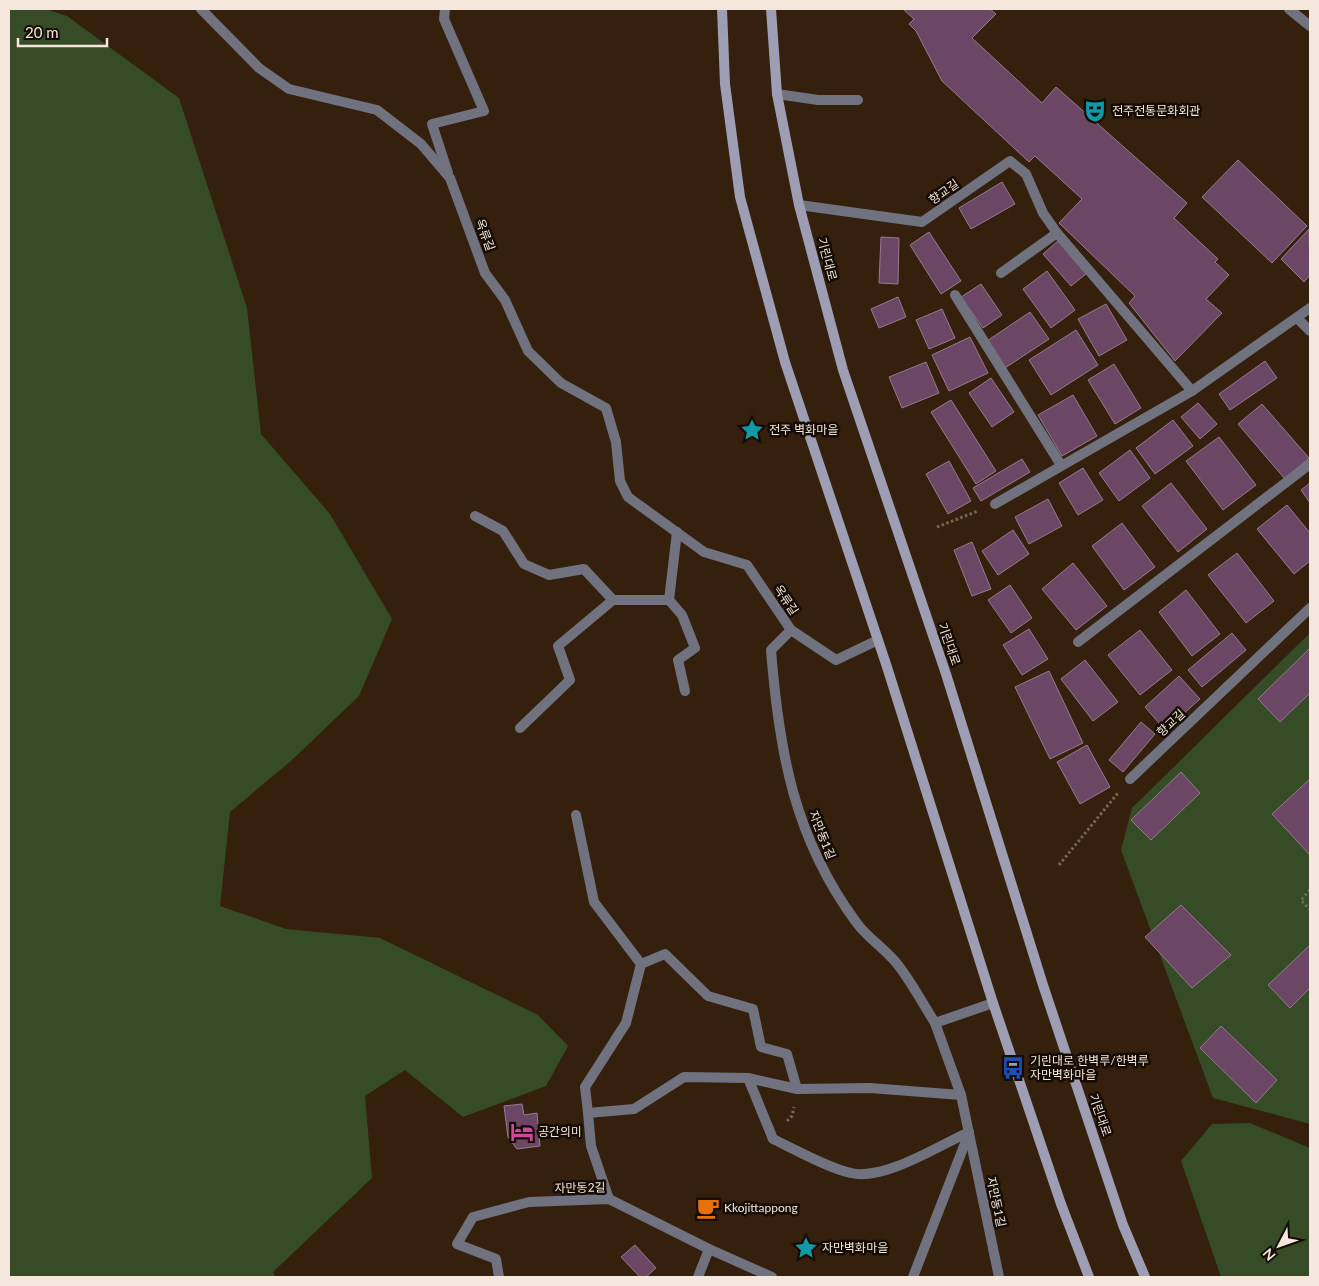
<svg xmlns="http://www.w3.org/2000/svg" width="1319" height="1286" font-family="Lato,'Noto Sans KR',sans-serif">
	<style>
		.green { fill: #354c27 }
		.building { fill: #6c4765; stroke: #957a8f }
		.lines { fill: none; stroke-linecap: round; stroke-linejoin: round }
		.path { stroke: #796756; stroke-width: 3; stroke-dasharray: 2.5 2.5; stroke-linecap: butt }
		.lane { stroke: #71727f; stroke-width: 10 }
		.street { stroke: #71727f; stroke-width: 10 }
		.secondary { stroke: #9d9eb3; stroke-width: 10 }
		.labels { text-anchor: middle; stroke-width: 5; stroke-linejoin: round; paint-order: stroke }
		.poi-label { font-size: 12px; fill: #f5e7db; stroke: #150c05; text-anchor: start }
		.street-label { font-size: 12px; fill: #f5e7db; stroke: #150c05 }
	</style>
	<rect width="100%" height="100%" fill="#34200c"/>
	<g class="green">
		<path d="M9,9H45L67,16L179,98L247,308L261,434L330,514L392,619L359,696L292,760L230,812L220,906L286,929L380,938L538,1015L568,1046L546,1086L463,1117L405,1070L365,1096L372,1178L273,1272L275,1277H9Z"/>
		<path d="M1310,633V1124L1213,1098L1121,850L1132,808Z"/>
		<path d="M1250,1123L1310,1148V1277H1221L1181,1161L1212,1124Z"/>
	</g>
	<g class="building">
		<path d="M903,9H990L996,14L972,38L1042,103L1056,87L1187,203L1174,218L1218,259L1215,262L1229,275L1206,299L1222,313L1175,361L1129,303L1135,296L1059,223L1082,199L1035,156L1029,162L942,81L916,31L909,24L914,19Z"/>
		<path d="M1238,160L1307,226L1272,263L1202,197Z"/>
		<path d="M1002,182L1015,204L971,229L959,208Z"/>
		<path d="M1309,229L1310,275L1304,282L1281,259Z"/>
		<path d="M929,232L961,281L941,294L910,245Z"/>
		<path d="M881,237L899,238L898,284L879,283Z"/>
		<path d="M1058,241L1086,274L1071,286L1043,254Z"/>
		<path d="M1047,271L1075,310L1051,328L1023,289Z"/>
		<path d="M981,284L1002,315L983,328L961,297Z"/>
		<path d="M898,297L906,317L879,328L871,309Z"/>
		<path d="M1106,304L1127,340L1099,356L1078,319Z"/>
		<path d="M942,309L955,338L929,349L916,320Z"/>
		<path d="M1030,312L1049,339L1005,368L987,341Z"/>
		<path d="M1076,330L1098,365L1051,395L1029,360Z"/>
		<path d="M970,337L988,373L949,391L932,355Z"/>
		<path d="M1265,361L1277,378L1230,410L1219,394Z"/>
		<path d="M926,362L939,393L902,408L889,377Z"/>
		<path d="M1114,364L1141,408L1115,424L1088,380Z"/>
		<path d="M991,378L1014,412L992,427L969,393Z"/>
		<path d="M1073,395L1097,436L1062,456L1038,415Z"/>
		<path d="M951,400L996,471L976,484L931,412Z"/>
		<path d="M1198,403L1217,424L1200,439L1181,417Z"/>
		<path d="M1262,404L1309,458L1285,479L1238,424Z"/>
		<path d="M1173,420L1193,446L1155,474L1136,448Z"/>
		<path d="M1219,437L1256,485L1223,510L1186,461Z"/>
		<path d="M1130,450L1150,478L1119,501L1099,473Z"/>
		<path d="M1022,459L1030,472L981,501L973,488Z"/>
		<path d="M949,461L971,501L948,514L926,474Z"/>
		<path d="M1083,468L1103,500L1078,515L1059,483Z"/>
		<path d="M1171,483L1207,529L1178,552L1142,506Z"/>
		<path d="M1310,483V503L1301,490Z"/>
		<path d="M1048,499L1062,526L1029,544L1015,517Z"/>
		<path d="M1287,505L1310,533V561L1294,574L1257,529Z"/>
		<path d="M1122,523L1155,567L1124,590L1092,546Z"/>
		<path d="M1013,530L1029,554L998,575L982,551Z"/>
		<path d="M972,542L991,589L972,596L954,550Z"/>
		<path d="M1237,553L1274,601L1246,623L1208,575Z"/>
		<path d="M1073,563L1107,606L1076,630L1042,589Z"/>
		<path d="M1010,585L1032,618L1011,633L988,600Z"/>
		<path d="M1186,590L1220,634L1192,656L1159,612Z"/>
		<path d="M1029,629L1048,659L1022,675L1003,645Z"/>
		<path d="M1140,630L1172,670L1140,695L1108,655Z"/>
		<path d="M1232,633L1246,650L1202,687L1188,670Z"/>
		<path d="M1310,648V693L1280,722L1258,699Z"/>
		<path d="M1085,660L1118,702L1093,721L1061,679Z"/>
		<path d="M1049,671L1083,743L1050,759L1015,687Z"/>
		<path d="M1179,676L1200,699L1165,730L1145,707Z"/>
		<path d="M1141,722L1155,734L1123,772L1109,760Z"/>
		<path d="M1087,745L1110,787L1080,804L1057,762Z"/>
		<path d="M1181,772L1200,793L1151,840L1131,820Z"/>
		<path d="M1310,779V855L1272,814Z"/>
		<path d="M1181,905L1231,955L1192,988L1145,937Z"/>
		<path d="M1310,945V988L1290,1008L1268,985Z"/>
		<path d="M1221,1026L1277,1080L1256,1103L1200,1048Z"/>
		<path d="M522,1104L524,1115L537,1113L540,1146L517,1149L508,1137L504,1106Z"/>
		<path d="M635,1245L656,1268L646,1277H640L621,1257Z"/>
	</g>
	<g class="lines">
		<g class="path">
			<path d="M937,527L978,511"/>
			<path d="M1059,865L1118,793"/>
			<path d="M1310,890L1301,900L1310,910"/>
			<path d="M787,1121L792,1116L794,1107"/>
		</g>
		<g class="lane">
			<path d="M201,9L259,68L289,89L377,110L421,144L450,178L485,273L505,300L528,351L561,383L606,408L616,442L620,481L628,497L704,552L747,565L791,630L836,660L878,640"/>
			<path d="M445,9L444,19L484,111L432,124L448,173"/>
			<path d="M777,94L818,100H858"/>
			<path d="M475,516L503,531L524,564L549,575L584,569L613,600"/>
			<path d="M669,600L682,615L695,648L678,660L685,691"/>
			<path d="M791,630L771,650C779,751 794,838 856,922C867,938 886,949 898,965C912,983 923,1004 935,1023"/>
			<path d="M520,728L570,680L558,646L613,600H669L677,532"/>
		</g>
		<g class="street">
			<path d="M1289,9L1310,26"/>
			<path d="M799,205L922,222L1010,161L1026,174L1043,213L1057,233L1192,391"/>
			<path d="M1001,273L1057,233"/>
			<path d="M955,295L1061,465"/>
			<path d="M1298,319L1310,331"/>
			<path d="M995,504L1192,391L1310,308"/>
			<path d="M1078,642L1310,464"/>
			<path d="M1130,779L1310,608"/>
			<path d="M576,815L594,902L641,964L626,1023L585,1087L588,1113"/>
			<path d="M641,964L665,954L708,996L753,1009L761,1047L787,1054L797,1089"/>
			<path d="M993,1003L935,1023L961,1095L999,1277"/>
			<path d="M748,1078L773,1139C794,1149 830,1169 851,1173C884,1181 938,1146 969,1132"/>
			<path d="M609,1199L591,1146L588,1113L634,1109L684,1077L748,1078L797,1089L870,1088L961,1095"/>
			<path d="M499,1277L496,1259L457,1244L473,1217L529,1202L609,1199L709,1249L772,1277"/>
			<path d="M698,1277L709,1249"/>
			<path d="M913,1277L969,1133"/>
		</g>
		<g class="secondary">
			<path d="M722,9L725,84L740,197L785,362L887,667L993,1003L1061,1204L1089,1277"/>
			<path d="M771,9L777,94L799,205L843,370L946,674L1043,985L1123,1225L1145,1277"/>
		</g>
	</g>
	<defs>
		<symbol id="theatre-bare" viewBox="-9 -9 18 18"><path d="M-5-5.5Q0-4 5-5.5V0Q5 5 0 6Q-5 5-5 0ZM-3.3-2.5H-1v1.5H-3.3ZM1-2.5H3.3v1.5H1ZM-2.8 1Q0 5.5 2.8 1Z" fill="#0f9aa8" stroke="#150c05" stroke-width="2.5" paint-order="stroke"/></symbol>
		<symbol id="sight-bare" viewBox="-9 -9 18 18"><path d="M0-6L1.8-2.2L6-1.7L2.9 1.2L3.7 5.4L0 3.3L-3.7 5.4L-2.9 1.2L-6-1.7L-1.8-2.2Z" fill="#0f9aa8" stroke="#150c05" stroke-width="2.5" paint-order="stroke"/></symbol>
		<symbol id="bus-bare" viewBox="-9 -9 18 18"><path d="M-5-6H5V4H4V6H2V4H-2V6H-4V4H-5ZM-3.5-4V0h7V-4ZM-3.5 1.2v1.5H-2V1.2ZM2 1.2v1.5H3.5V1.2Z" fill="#1a4fb4" stroke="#150c05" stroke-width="2.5" paint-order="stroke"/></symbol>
		<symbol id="hotel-bare" viewBox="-9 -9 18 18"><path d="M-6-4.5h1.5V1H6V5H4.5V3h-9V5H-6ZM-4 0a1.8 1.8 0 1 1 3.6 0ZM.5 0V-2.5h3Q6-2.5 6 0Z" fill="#d1479c" stroke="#150c05" stroke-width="2.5" paint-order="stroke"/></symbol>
		<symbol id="cafe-bare" viewBox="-9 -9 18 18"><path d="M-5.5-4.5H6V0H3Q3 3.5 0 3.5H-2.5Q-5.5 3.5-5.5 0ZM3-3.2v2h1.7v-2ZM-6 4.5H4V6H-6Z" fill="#e8710a" stroke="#150c05" stroke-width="2.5" paint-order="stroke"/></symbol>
	</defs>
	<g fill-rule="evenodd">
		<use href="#theatre-bare" x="1079" y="95" width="32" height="32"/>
		<use href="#sight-bare" x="736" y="414" width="32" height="32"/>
		<use href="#bus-bare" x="997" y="1052" width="32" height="32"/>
		<use href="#hotel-bare" x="506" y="1116" width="32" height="32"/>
		<use href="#cafe-bare" x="692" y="1192" width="32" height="32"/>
		<use href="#sight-bare" x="790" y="1232" width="32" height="32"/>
	</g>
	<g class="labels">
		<g class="poi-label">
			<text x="1112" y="115">전주전통문화회관</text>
			<text x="769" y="434">전주 벽화마을</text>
			<text x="1030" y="1065">기린대로 한벽루/한벽루<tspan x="1030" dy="14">자만벽화마을</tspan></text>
			<text x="538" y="1136">공간의미</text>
			<text x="724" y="1212">Kkojittappong</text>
			<text x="822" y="1252">자만벽화마을</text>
		</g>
		<g class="street-label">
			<text transform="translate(944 192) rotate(-35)" y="4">향교길</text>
			<text transform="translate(485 235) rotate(70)" y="4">옥류길</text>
			<text transform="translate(827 259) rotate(75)" y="4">기린대로</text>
			<text transform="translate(786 600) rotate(56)" y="4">옥류길</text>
			<text transform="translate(949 644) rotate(71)" y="4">기린대로</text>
			<text transform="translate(1171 723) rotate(-43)" y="4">향교길</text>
			<text transform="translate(822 835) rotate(68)" y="4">자만동1길</text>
			<text transform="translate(1100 1115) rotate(71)" y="4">기린대로</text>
			<text transform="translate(580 1188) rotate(-1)" y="4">자만동2길</text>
			<text transform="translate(996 1202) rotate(78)" y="4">자만동1길</text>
		</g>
	</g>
	<rect width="1319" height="1286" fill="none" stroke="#f5e7db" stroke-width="20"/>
	<g transform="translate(1279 1246) rotate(229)" stroke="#150c05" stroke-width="4" paint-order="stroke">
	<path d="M0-4L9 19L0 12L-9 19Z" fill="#f5e7db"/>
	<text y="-8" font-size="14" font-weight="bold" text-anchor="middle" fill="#f5e7db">N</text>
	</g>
	<path d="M18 38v8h89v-8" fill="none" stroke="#f5e7db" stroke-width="2.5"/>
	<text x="25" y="38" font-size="15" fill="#f5e7db" stroke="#150c05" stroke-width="4" paint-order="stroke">20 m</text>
</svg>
